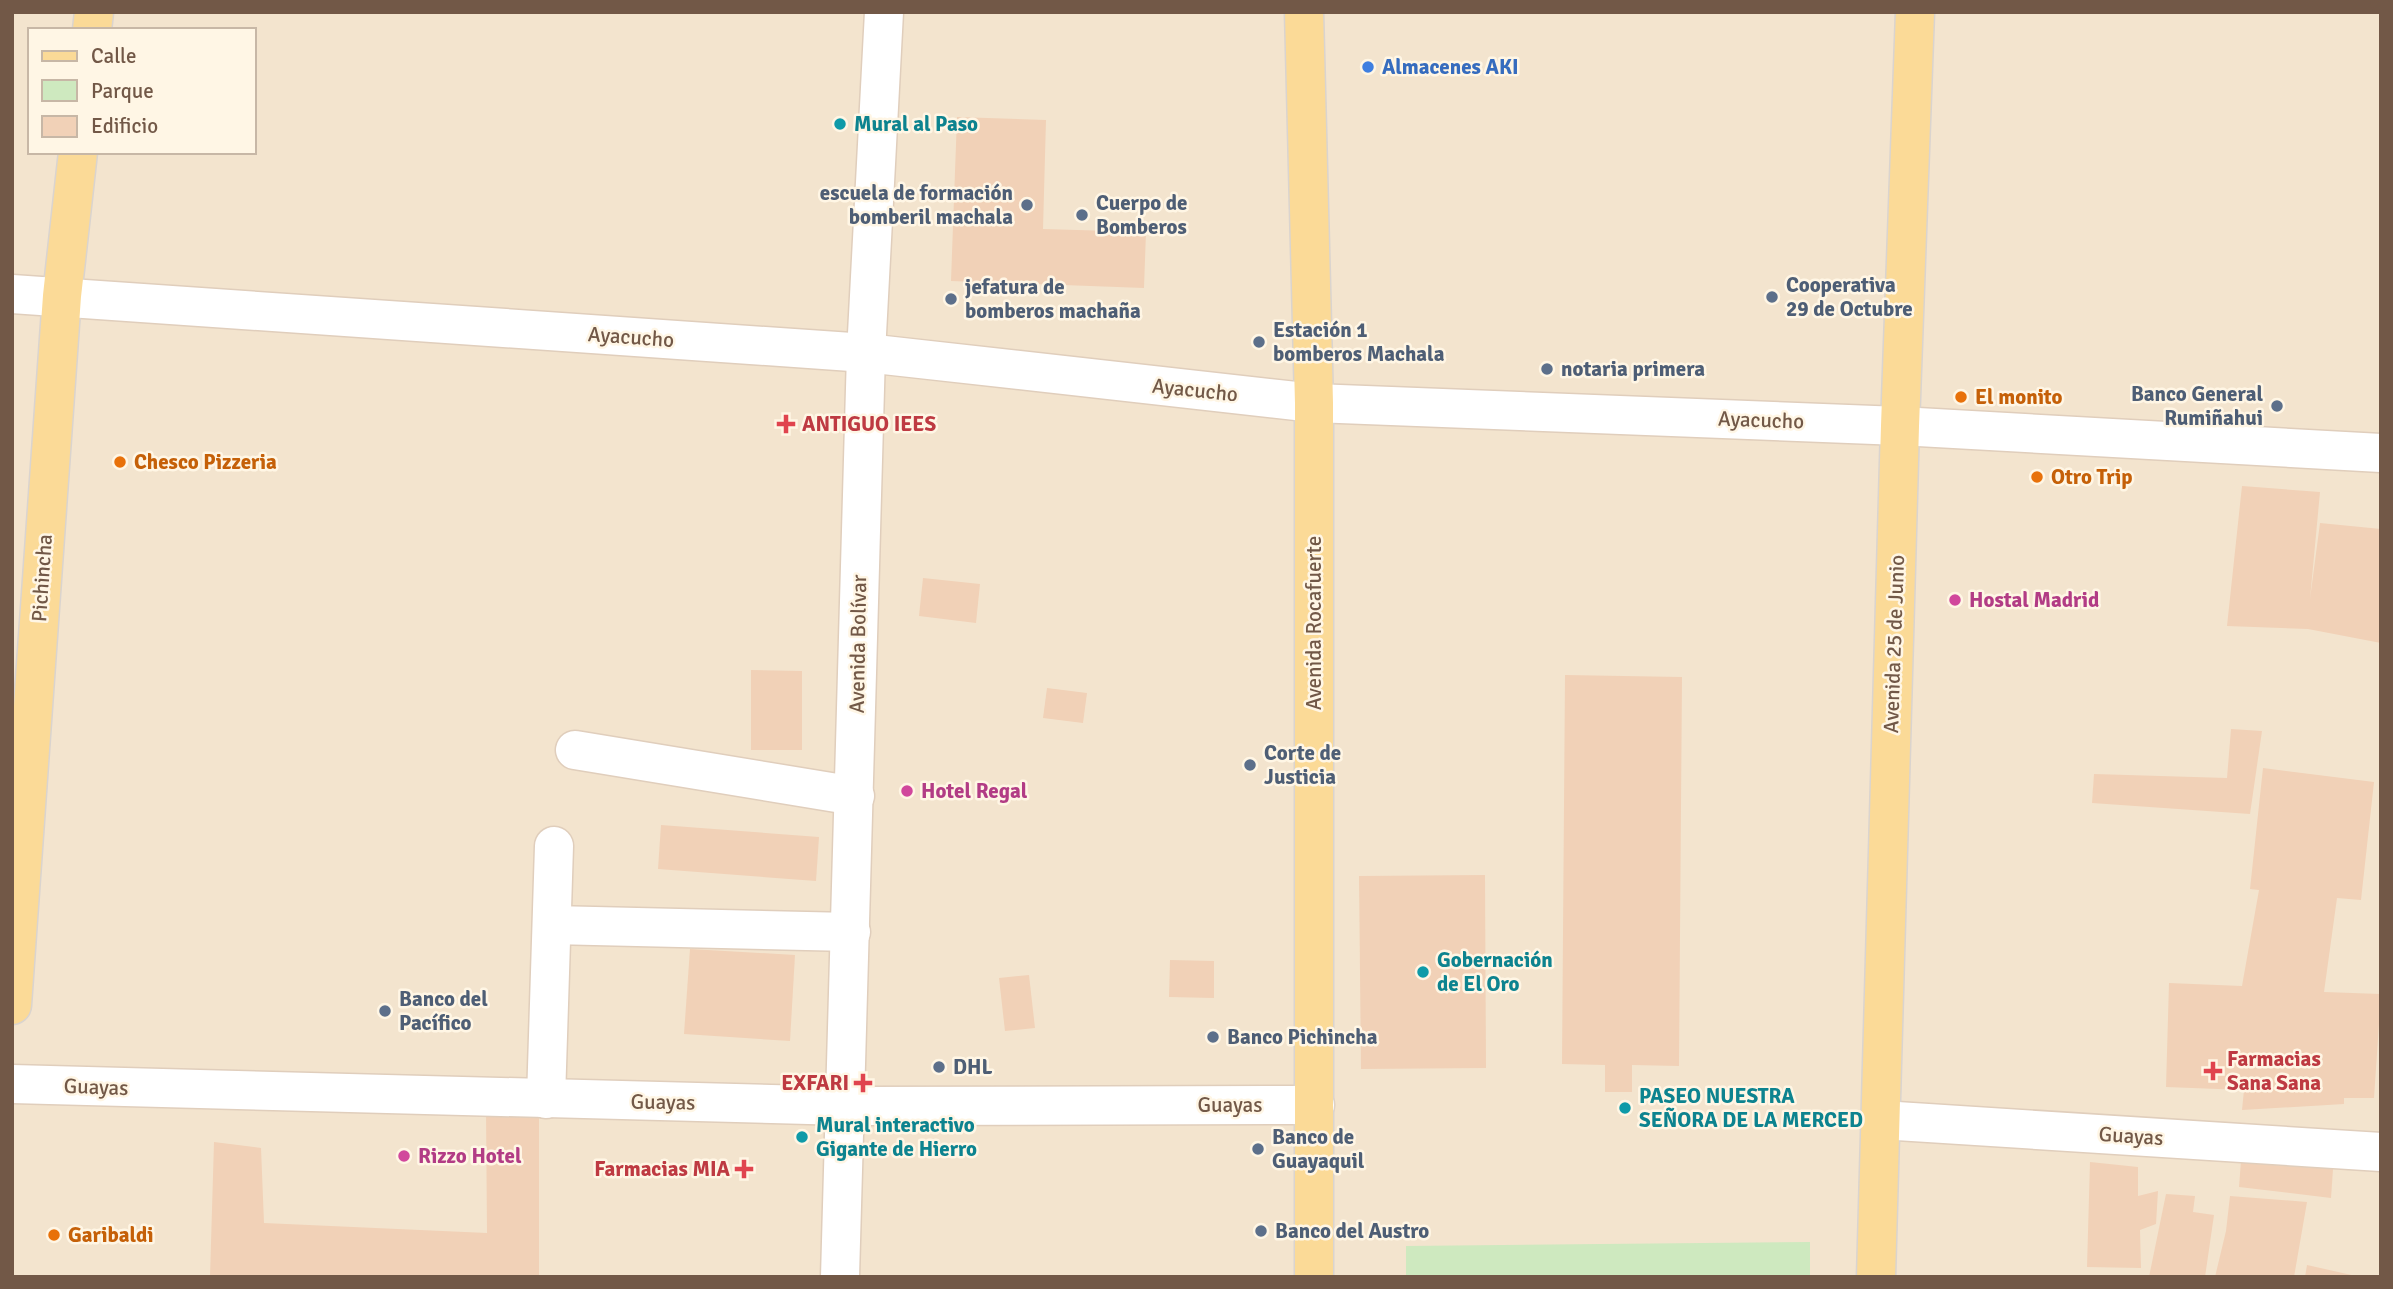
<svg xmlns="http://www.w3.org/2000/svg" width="2393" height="1289" font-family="Signika,sans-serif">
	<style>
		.residential { fill: #f3e4ce; fill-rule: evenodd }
		.green { fill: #cee9bf }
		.building { fill: #f1d1b7 }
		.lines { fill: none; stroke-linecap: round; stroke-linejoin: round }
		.minor-casing { stroke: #e0cebc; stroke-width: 41 }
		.major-casing { stroke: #dad4cf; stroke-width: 41 }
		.minor { stroke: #fff; stroke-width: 38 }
		.major { stroke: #fbda97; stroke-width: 38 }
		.shop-dot { fill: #3f7fe0; stroke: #fff6e5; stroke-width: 2.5 }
		.culture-dot { fill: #0f9aa8; stroke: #fff6e5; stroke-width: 2.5 }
		.service-dot { fill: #5c6f8a; stroke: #fff6e5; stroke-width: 2.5 }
		.food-dot { fill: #e8710a; stroke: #fff6e5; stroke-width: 2.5 }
		.health-dot { fill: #e0444e; stroke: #fff6e5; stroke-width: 2.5 }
		.hotel-dot { fill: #d1479c; stroke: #fff6e5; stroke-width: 2.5 }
		.labels { text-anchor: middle; stroke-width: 5; stroke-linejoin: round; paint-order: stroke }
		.shop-label { font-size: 21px; font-weight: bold; fill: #366cbe; stroke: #fff6e5; text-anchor: start }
		.culture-label { font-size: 21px; font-weight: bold; fill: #0d838f; stroke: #fff6e5; text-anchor: start }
		.service-label { font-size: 21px; font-weight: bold; fill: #4e5e75; stroke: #fff6e5; text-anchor: start }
		.street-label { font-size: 21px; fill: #725847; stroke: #fff6e5 }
		.food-label { font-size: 21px; font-weight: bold; fill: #c56008; stroke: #fff6e5; text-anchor: start }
		.health-label { font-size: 21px; font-weight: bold; fill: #be3a42; stroke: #fff6e5; text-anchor: start }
		.hotel-label { font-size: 21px; font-weight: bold; fill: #b23c85; stroke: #fff6e5; text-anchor: start }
	</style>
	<rect width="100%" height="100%" fill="#fcf2e0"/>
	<path class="residential" d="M12,12H2381V1277H12ZM30,30H254V152H30Z"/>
	<path class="green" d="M1810,1242V1277H1406V1246Z"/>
	<g class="building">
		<path d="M957,117L1046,120L1043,229L1146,232L1144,288L951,281Z"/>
		<path d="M2242,486L2320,492L2310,599L2320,523L2381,529V643L2308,629L2227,626Z"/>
		<path d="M923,578L980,584L976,623L919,616Z"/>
		<path d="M751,670L802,671V750H751Z"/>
		<path d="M1565,675L1682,677L1679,1066L1632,1065V1092H1605V1065L1562,1064Z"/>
		<path d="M1047,688L1087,693L1083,723L1043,718Z"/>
		<path d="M2231,729L2262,731L2250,814L2092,803L2094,774L2227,778Z"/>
		<path d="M2263,768L2374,782L2361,900L2337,898L2324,992L2381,994L2374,1098H2344V1104L2242,1110L2244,1090L2166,1087L2169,983L2242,986L2259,890L2250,889Z"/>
		<path d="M661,825L819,837L816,881L658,869Z"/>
		<path d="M1485,875L1486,1068L1361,1069L1359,876Z"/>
		<path d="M690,949L795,955L790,1041L684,1034Z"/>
		<path d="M1170,960L1214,961V998L1169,997Z"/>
		<path d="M1029,975L1035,1028L1005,1031L999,978Z"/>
		<path d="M539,1109V1277H210L214,1142L261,1148L264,1223L487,1233L486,1110Z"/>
		<path d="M2241,1161L2333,1169L2331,1198L2239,1187Z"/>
		<path d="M2090,1162L2138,1167V1196L2158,1191L2156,1224L2140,1230L2141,1268L2087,1267Z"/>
		<path d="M2166,1194L2195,1196L2193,1212L2214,1215L2205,1277H2149Z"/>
		<path d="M2230,1196L2307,1202L2294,1277H2215L2226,1231Z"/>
		<path d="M2307,1265L2356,1276V1277H2305Z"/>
	</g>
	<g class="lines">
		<defs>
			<g id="minor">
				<path d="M12,294L866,353L1314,403L1900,426L2381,453"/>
				<path d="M575,750L855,796"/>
				<path d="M552,925L851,932"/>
				<path d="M12,1084L846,1106L1315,1105"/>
				<path d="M546,1099L554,846"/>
				<path d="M1881,1120L2381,1152"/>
				<path d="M840,1277L866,353L884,12"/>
			</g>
			<g id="major">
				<path d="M1304,12L1314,403V1277"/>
				<path d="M92,30L94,12"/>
				<path d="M12,1005L62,296L78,152"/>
				<path d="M1876,1277L1900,426L1915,12"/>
			</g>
		</defs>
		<use href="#minor" class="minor-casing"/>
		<use href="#major" class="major-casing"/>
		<use href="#minor" class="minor"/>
		<use href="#major" class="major"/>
	</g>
	<circle class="shop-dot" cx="1368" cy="67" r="7"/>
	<g class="culture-dot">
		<circle cx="840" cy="124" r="7"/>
		<circle cx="1423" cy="972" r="7"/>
		<circle cx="1625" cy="1108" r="7"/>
		<circle cx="802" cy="1137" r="7"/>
	</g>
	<g class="service-dot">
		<circle cx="1027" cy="205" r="7"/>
		<circle cx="1082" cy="215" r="7"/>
		<circle cx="1772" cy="297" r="7"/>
		<circle cx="951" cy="299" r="7"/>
		<circle cx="1259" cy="342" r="7"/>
		<circle cx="1547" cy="369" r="7"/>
		<circle cx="2277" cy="406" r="7"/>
		<circle cx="1250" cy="765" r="7"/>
		<circle cx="385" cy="1011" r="7"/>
		<circle cx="1213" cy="1037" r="7"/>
		<circle cx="939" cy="1067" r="7"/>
		<circle cx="1258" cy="1149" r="7"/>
		<circle cx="1261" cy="1231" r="7"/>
	</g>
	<g class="food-dot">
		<circle cx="1961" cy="397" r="7"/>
		<circle cx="120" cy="462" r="7"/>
		<circle cx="2037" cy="477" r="7"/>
		<circle cx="54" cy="1235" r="7"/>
	</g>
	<g class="health-dot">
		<path d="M782.5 413.5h7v7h7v7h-7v7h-7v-7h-7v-7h7z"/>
		<path d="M2209.5 1060.5h7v7h7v7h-7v7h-7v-7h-7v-7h7z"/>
		<path d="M859.5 1072.5h7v7h7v7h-7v7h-7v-7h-7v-7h7z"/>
		<path d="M740.5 1158.5h7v7h7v7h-7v7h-7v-7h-7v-7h7z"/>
	</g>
	<g class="hotel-dot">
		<circle cx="1955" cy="600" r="7"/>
		<circle cx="907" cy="791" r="7"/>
		<circle cx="404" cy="1156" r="7"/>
	</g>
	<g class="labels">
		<g class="shop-label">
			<text x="1382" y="74">Almacenes AKI</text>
		</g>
		<g class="culture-label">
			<text x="854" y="131">Mural al Paso</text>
			<text x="1437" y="967">Gobernación<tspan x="1437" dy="24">de El Oro</tspan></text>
			<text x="1639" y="1103">PASEO NUESTRA<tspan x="1639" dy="24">SEÑORA DE LA MERCED</tspan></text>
			<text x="816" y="1132">Mural interactivo<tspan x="816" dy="24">Gigante de Hierro</tspan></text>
		</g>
		<g class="service-label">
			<text x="1013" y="200" text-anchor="end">escuela de formación<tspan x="1013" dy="24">bomberil machala</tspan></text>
			<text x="1096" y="210">Cuerpo de<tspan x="1096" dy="24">Bomberos</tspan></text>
			<text x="1786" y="292">Cooperativa<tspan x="1786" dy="24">29 de Octubre</tspan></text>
			<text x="965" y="294">jefatura de<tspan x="965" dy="24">bomberos machaña</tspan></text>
			<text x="1273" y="337">Estación 1<tspan x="1273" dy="24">bomberos Machala</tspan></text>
			<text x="1561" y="376">notaria primera</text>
			<text x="2263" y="401" text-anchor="end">Banco General<tspan x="2263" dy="24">Rumiñahui</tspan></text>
			<text x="1264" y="760">Corte de<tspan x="1264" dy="24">Justicia</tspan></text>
			<text x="399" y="1006">Banco del<tspan x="399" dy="24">Pacífico</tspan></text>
			<text x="1227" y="1044">Banco Pichincha</text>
			<text x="953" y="1074">DHL</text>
			<text x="1272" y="1144">Banco de<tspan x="1272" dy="24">Guayaquil</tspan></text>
			<text x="1275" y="1238">Banco del Austro</text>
		</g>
		<g class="street-label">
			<text transform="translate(631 337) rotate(4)" y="7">Ayacucho</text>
			<text transform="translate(1195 390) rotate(6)" y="7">Ayacucho</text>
			<text transform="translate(1761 420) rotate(2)" y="7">Ayacucho</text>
			<text transform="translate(42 578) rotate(-86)" y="7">Pichincha</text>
			<text transform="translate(1314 623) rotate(-90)" y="7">Avenida Rocafuerte</text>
			<text transform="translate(858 644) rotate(-89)" y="7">Avenida Bolívar</text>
			<text transform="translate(1894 644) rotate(-88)" y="7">Avenida 25 de Junio</text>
			<text transform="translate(96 1087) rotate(2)" y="7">Guayas</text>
			<text transform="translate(663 1102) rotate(1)" y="7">Guayas</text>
			<text x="1230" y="1112">Guayas</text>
			<text transform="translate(2131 1136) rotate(4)" y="7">Guayas</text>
		</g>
		<g class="food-label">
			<text x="1975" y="404">El monito</text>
			<text x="134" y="469">Chesco Pizzeria</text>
			<text x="2051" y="484">Otro Trip</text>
			<text x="68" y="1242">Garibaldi</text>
		</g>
		<g class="health-label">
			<text x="802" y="431">ANTIGUO IEES</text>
			<text x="2227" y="1066">Farmacias<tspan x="2227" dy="24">Sana Sana</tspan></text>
			<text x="849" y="1090" text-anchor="end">EXFARI</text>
			<text x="730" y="1176" text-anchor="end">Farmacias MIA</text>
		</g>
		<g class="hotel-label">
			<text x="1969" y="607">Hostal Madrid</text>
			<text x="921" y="798">Hotel Regal</text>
			<text x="418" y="1163">Rizzo Hotel</text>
		</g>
	</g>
	<rect width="2393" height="1289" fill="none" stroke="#725847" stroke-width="28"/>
	<rect x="28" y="28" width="228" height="126" fill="#fff6e5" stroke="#c7b7a6" stroke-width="2"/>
	<rect x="42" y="51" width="35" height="10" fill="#fbda97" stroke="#c7b7a6" stroke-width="2"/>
	<text x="91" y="63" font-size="21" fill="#725847">Calle</text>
	<rect x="42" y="80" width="35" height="21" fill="#cee9bf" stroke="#c7b7a6" stroke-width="2"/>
	<text x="91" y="98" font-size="21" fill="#725847">Parque</text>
	<rect x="42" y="116" width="35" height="21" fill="#f1d1b7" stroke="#c7b7a6" stroke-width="2"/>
	<text x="91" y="133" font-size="21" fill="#725847">Edificio</text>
</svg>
